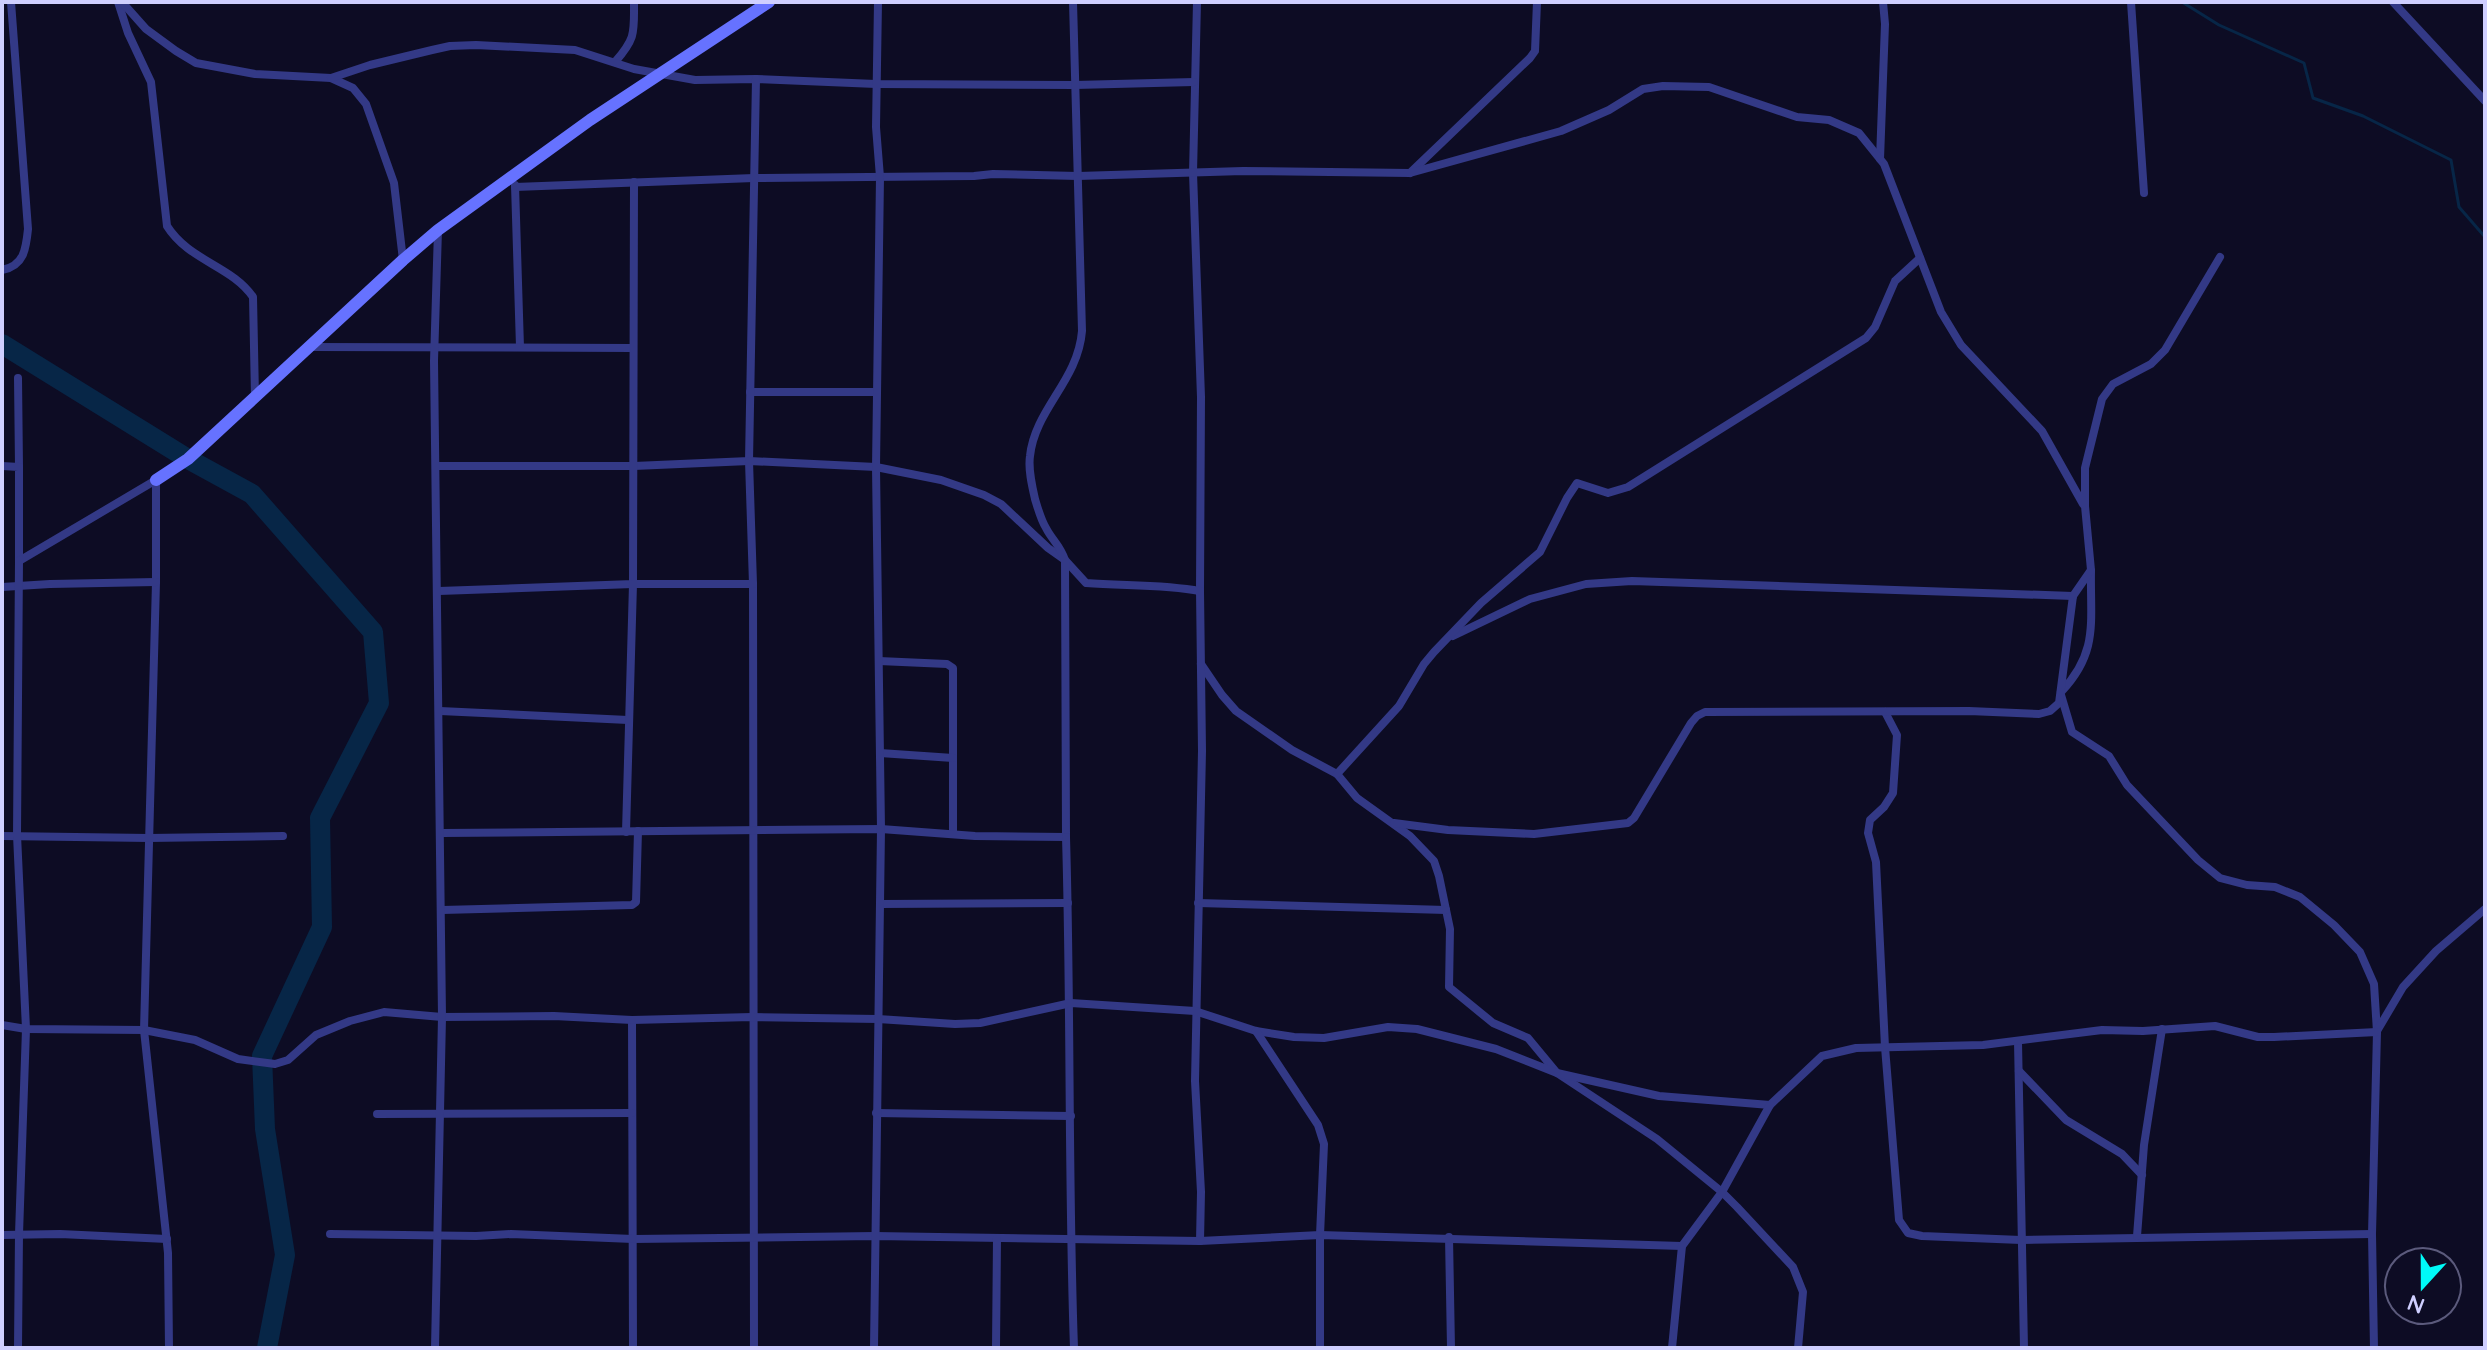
<svg xmlns="http://www.w3.org/2000/svg" width="2487" height="1350" font-family="Quicksand,sans-serif">
	<style>
		.lines { fill: none; stroke-linecap: round; stroke-linejoin: round }
		.stream { stroke: #072647; stroke-width: 3 }
		.river { stroke: #072647; stroke-width: 20 }
		.street { stroke: #333986; stroke-width: 8 }
		.secondary { stroke: #6672ff; stroke-width: 12 }
	</style>
	<rect width="100%" height="100%" fill="#0d0c24"/>
	<g class="lines">
		<path class="stream" d="M2182,2L2219,25L2304,63L2313,98L2363,116L2451,160L2459,207L2485,237"/>
		<path class="river" d="M2,344L188,459L252,494L373,632L379,703L320,818L322,927L262,1056L265,1129L285,1255L267,1348"/>
		<g class="street">
			<path d="M118,2L128,33L151,82L167,226C189,261 232,266 253,297L255,397"/>
			<path d="M122,2L146,29L176,51L196,63L255,74L331,78L353,88L366,104L394,183L403,260"/>
			<path d="M1197,2L1193,173L1201,397L1200,591"/>
			<path d="M1883,2L1885,24L1880,159L1884,164L1941,312L1961,345L2042,431L2083,504"/>
			<path d="M2131,2L2144,193"/>
			<path d="M2393,2L2485,101"/>
			<path d="M615,62C636,38 634,33 634,2"/>
			<path d="M331,78L370,65L432,50L450,46L476,45L575,50L634,69L695,80L756,79L876,84L1075,85L1194,82"/>
			<path d="M1410,173L1530,58L1535,51L1537,2"/>
			<path d="M515,185L520,347"/>
			<path d="M515,187L754,178L974,176L993,174L1078,176L1243,171L1410,173L1561,131L1609,110L1643,89L1663,86L1709,87L1797,117L1829,120L1859,133L1880,159"/>
			<path d="M2,270C24,266 26,249 28,229L11,2"/>
			<path d="M310,347L633,348"/>
			<path d="M18,378L19,467"/>
			<path d="M750,392H876"/>
			<path d="M2,466L19,467V561"/>
			<path d="M436,466H634L749,461L756,79"/>
			<path d="M156,480V582L144,1030L168,1253L169,1348"/>
			<path d="M753,584L754,1348"/>
			<path d="M2,587L50,584L156,582"/>
			<path d="M439,591L633,584L634,182"/>
			<path d="M1453,636L1530,599L1586,584L1632,581L2073,596"/>
			<path d="M879,661L947,664L953,668V834"/>
			<path d="M1201,664L1222,695L1236,711L1292,750L1337,774L1357,798L1410,836L1434,861L1439,876L1450,929L1449,987L1493,1023L1528,1038L1557,1073L1657,1139L1722,1192L1737,1207L1793,1267L1803,1292L1798,1348"/>
			<path d="M2061,692C2099,652 2090,622 2091,571"/>
			<path d="M2061,695L2072,732L2109,756L2127,785L2198,860L2220,878L2247,885L2275,887L2300,897L2334,925L2360,952L2374,984L2377,1032L2372,1234L2374,1348"/>
			<path d="M440,711L628,720"/>
			<path d="M1885,712L1897,735L1893,793L1884,807L1870,820L1868,833L1876,862L1885,1047L1899,1220L1908,1233L1922,1236L2021,1240L2372,1234"/>
			<path d="M880,753L953,758"/>
			<path d="M1337,774L1399,706L1424,664L1434,652L1481,603L1540,552L1567,498L1577,483L1608,493L1628,487L1866,338L1875,327L1895,281L1920,258"/>
			<path d="M1394,823L1448,830L1534,834L1628,823L1634,818L1691,723L1697,716L1705,712L1969,711L2039,714L2050,711L2059,703L2073,596L2091,570L2085,506V468L2102,399L2113,384L2151,364L2165,350L2220,257"/>
			<path d="M626,832L633,584H753L749,461L876,467L941,480L984,495L1001,504L1048,548L1065,560L1086,583C1124,586 1163,584 1200,591L1202,751L1195,1081L1201,1192L1200,1241"/>
			<path d="M442,833L881,829L975,836L1066,837L1065,560C1060,545 1052,540 1046,528C1041,520 1038,509 1035,499C1032,486 1028,469 1030,456C1035,409 1078,381 1082,331L1073,2"/>
			<path d="M2,836L149,838L283,836"/>
			<path d="M1066,837C1071,1007 1068,1178 1074,1348"/>
			<path d="M1198,903L1446,910"/>
			<path d="M880,904L1068,903"/>
			<path d="M442,910L632,905L636,902L638,831"/>
			<path d="M632,1020L633,1348"/>
			<path d="M2,1025L26,1029L144,1030L195,1040L238,1059L275,1064L288,1060L316,1035L350,1021L384,1012L442,1017L554,1016L632,1020L752,1017L878,1019L955,1024L980,1023L1071,1003L1195,1011L1256,1031L1294,1037L1324,1038L1388,1027L1417,1029L1496,1049L1557,1073L1659,1096L1770,1105"/>
			<path d="M2377,1031L2403,987L2436,951L2485,909"/>
			<path d="M2018,1042L2024,1348"/>
			<path d="M2019,1071L2066,1120L2122,1154L2142,1175"/>
			<path d="M876,1113L1071,1116"/>
			<path d="M377,1114L632,1113"/>
			<path d="M330,1234L476,1236L511,1234L633,1239L875,1236L1200,1241L1320,1235L1324,1144L1318,1125L1256,1031"/>
			<path d="M2,1235L60,1234L167,1239"/>
			<path d="M2137,1236L2144,1145L2162,1029"/>
			<path d="M1449,1237L1451,1348"/>
			<path d="M18,1348L19,1234L26,1029L17,835L19,561L156,480"/>
			<path d="M435,1348L442,1017L434,361L438,230"/>
			<path d="M874,1348L881,829L876,467L880,177L876,127L878,2"/>
			<path d="M996,1348L997,1238"/>
			<path d="M1320,1348V1235L1682,1246"/>
			<path d="M1672,1348L1682,1246L1722,1192L1770,1105L1822,1056L1856,1048L1983,1045L2102,1030L2143,1031L2215,1026L2258,1037H2274L2377,1032"/>
		</g>
		<path class="secondary" d="M156,480L188,459L403,260L438,230L590,120L769,2"/>
	</g>
	<rect width="2487" height="1350" fill="none" stroke="#cfcfff" stroke-width="8"/>
	<g transform="translate(2423 1286) rotate(201)"><circle r="38" fill="#0d0c24" stroke="#5b5a7c" stroke-width="2"/>
	<path d="M0-6L14 30L0 20L-14 30Z" fill="#00faf8"/>
	<text y="-12" font-size="22" font-weight="bold" text-anchor="middle" fill="#cfcfff">N</text>
	</g>
</svg>
